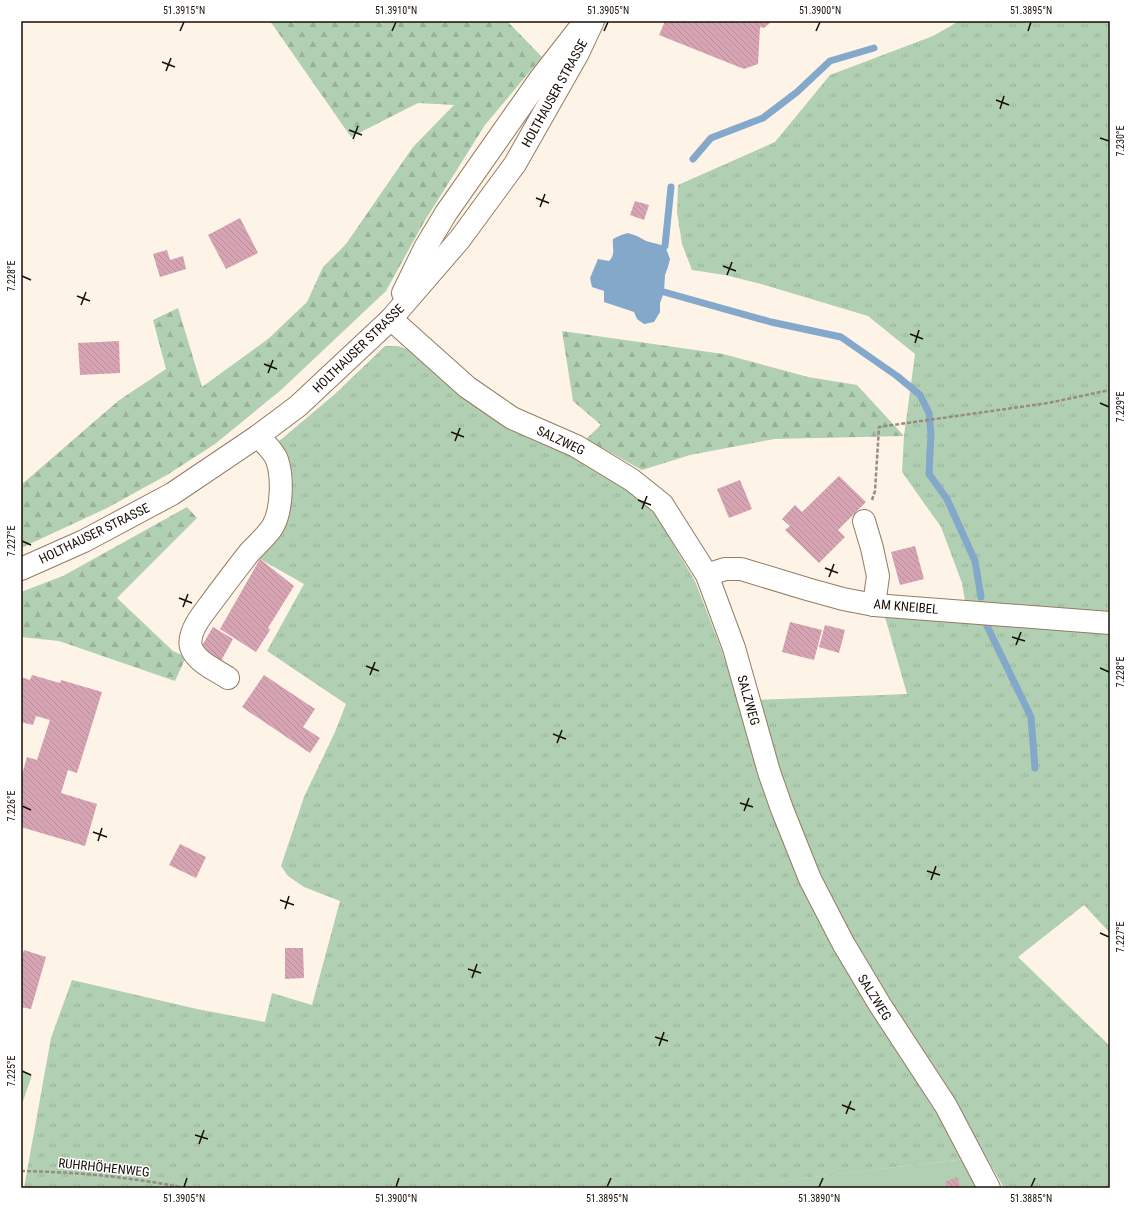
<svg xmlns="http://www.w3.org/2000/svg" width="1131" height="1209" font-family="'Roboto Condensed',sans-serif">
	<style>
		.grass { fill: url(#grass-tufts) }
		.forest { fill: url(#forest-firs) }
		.green { fill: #b1cfb2 }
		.water { fill: #83a8ca }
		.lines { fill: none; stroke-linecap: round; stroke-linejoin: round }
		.stream { stroke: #83a8ca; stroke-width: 7 }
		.building { fill: url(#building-back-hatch) }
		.minor-casing { stroke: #947c60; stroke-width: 24 }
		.path { stroke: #968c81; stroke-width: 2.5; stroke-dasharray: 4 2; stroke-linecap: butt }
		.minor { stroke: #fff; stroke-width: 22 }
		.ticks { fill: none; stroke: #170e04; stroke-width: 1.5 }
		.labels { text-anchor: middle; stroke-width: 3; stroke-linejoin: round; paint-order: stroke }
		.street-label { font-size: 13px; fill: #170e04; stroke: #fff }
		.neatline { fill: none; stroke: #170e04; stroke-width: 1.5 }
		.ticks-label { font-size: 10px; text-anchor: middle; fill: #170e04 }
	</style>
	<defs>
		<pattern id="grass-tufts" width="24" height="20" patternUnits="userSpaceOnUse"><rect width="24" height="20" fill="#b1cfb2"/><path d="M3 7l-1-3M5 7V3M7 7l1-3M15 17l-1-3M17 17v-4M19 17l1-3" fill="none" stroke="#98b197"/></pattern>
		<pattern id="forest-firs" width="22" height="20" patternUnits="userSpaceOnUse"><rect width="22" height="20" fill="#b1cfb2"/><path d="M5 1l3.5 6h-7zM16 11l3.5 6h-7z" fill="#98b197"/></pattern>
		<pattern id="building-back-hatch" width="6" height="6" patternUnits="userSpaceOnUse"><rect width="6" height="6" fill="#d7a4b4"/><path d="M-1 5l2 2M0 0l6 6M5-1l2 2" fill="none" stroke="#b88c99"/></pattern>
	</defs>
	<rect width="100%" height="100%" fill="#fef3e7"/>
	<g class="grass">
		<path d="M959,21H1110V619L966,607L962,583L941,527L902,472L904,436L915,354L868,316L761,284L725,275L692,270L682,244L677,212L678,185L775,142L830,75L933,36Z"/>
		<path d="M385,346H398L412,351L461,397L505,426L568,452L621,482L656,515L695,581L722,651L774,812L965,1159L720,1188H24L51,1038L72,980L197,1009L265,1022L272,993L312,1005L340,901L304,887L288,876L281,866L304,797L335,732L346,704L267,651L304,584L260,559L283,515L278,442L335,394Z"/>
		<path d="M883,610L1110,626V933L1084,905L1018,957L1110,1046V1188H1004L951,1096L853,940L819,874L790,806L757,700L907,694Z"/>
	</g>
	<g class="forest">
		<path d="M270,21H507L542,57L485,125L424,222L386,291L281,390L215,444L167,475L107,508L21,548V485L118,401L166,369L153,320L178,308L202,387L268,339L307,302L323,267L346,244L413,147L454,105L418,103L351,137Z"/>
		<path d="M562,331L723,354L808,377L857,385L904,436L774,439L690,455L642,470L586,439L601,425L573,401Z"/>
		<path d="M187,507L197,518L117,598L173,651L186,657L175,681L59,641L21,637V592L63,576Z"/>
	</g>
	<g class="green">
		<path d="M21,1071L32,1075L21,1107Z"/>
		<path d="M965,1159L981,1188H717Z"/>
	</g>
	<path class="water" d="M628,233L637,236L646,241L665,246L670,259L668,267L665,275L664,292L660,303V312L654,322L644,324L637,319L634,312L604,302V291L592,287L590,278L598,259L609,261C616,254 612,248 613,239L621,235Z"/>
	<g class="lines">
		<g class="stream">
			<path d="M693,159L711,138L763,118L797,92L830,61L874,48"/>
			<path d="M665,246L671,187"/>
			<path d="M664,292L771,322L841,337L897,376L920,395L929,413L931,434L929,474L947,499L975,561L981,597"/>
			<path d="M987,626L1031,717L1035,768"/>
		</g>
	</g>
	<g class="building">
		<path d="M665,21H770V23L764,28L760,27L758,64L744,69L659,35Z"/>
		<path d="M635,201L649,205L644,220L630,215Z"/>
		<path d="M240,218L258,253L226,269L208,235Z"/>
		<path d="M167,250L170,260L183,256L186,269L160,277L153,254Z"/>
		<path d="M119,341L120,373L80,375L78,343Z"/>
		<path d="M839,476L866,502L838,530L845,537L819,563L785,530L790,526L782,519L795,505L802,512Z"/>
		<path d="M740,480L752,509L729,518L717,489Z"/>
		<path d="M915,546L924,579L900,585L891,552Z"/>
		<path d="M260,559L294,586L268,628L270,630L256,652L220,629Z"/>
		<path d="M790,622L822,630L814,660L782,652Z"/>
		<path d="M825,625L845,630L839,653L819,647Z"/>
		<path d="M213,627L233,639L221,661L200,649Z"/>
		<path d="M32,675L60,683L61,680L102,692L77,773L68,770L61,793L97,804L85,846L21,827V778L27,757L37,760L50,720L36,716L33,725L21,722V677L30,680Z"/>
		<path d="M264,675L315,709L303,727L320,738L310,753L242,707Z"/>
		<path d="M180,844L206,857L196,878L169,865Z"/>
		<path d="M285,948H303L304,978L285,979Z"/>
		<path d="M24,950L46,957L31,1009L21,1007V955H22Z"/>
		<path d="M957,1177L961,1188H947L945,1182Z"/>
	</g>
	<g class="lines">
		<defs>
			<g id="minor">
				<path d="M403,293L425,248L446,213L540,79L579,29"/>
				<path d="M391,319L467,387L512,418L576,446L632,480L662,504L707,575L734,648L769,772L782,809L810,879L843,943L880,1005L946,1106L989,1188"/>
				<path d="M864,521L872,548L878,576L874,605"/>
				<path d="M21,569L84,541L172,494L258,436L298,406L391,319L460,239L515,164L578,53L593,21"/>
				<path d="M707,575L725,569H741L807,589L843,599L874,605L1110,623"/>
				<path d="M228,678C216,670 196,662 191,647C188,635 198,620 205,611C219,592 234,572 249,553C257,544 267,536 273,526C282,510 283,477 277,460C274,451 264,443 258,436"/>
			</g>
		</defs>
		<use href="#minor" class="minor-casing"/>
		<g class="path">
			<path d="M872,500L875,491L879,427L1048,403L1110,390"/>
			<path d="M21,1171C76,1172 131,1177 185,1188"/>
		</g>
		<use href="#minor" class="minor"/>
	</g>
	<path class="ticks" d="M180,31L184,22M392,31L396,22M604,31L608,22M816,31L820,22M1028,31L1031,22M162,62L175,67M166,71L171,58M996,100L1009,105M1000,109L1004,96M349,130L362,135M1100,138L1109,141M353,139L358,126M536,198L549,203M540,207L545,194M723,266L736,271M727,275L732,262M22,276L31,280M77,296L90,301M81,305L86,292M910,334L923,339M915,343L919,330M264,364L277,369M268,373L273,360M1100,403L1109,407M451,432L464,437M455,441L460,428M638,500L651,505M642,509L647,496M22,541L31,545M825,568L838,573M829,577L834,564M179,598L192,603M183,607L188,594M1012,637L1025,641M1016,645L1021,632M366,666L379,671M1100,668L1109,672M370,675L375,662M553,734L566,739M557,743L562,730M740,803L753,807M22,806L31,810M744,811L749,798M93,832L107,837M98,841L102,828M927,871L940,875M931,880L936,866M280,900L294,905M285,909L289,896M1100,933L1109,937M468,969L481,973M472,978L477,964M655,1037L668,1041M659,1046L664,1032M22,1071L31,1075M842,1105L855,1110M846,1114L851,1101M195,1135L208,1139M199,1144L204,1130M184,1187L187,1178M396,1187L399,1178M607,1187L611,1178M819,1187L823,1178M1031,1187L1035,1178"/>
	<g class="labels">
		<g class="street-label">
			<text transform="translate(554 93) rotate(-61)" y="5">HOLTHAUSER STRASSE</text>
			<text transform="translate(358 348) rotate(-44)" y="5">HOLTHAUSER STRASSE</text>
			<text transform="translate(561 440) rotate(25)" y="5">SALZWEG</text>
			<text transform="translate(94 533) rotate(-26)" y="5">HOLTHAUSER STRASSE</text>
			<text transform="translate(906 606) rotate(5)" y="5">AM KNEIBEL</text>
			<text transform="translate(749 700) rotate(74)" y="5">SALZWEG</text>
			<text transform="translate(875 997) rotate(58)" y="5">SALZWEG</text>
			<text transform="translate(104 1167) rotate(6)" y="5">RUHRHÖHENWEG</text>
		</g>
	</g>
	<rect width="1131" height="1209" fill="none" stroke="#ffffff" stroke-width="44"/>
	<rect x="22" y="22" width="1087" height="1165" class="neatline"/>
	<g class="ticks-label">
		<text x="184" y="14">51.3915°N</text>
		<text x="396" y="14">51.3910°N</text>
		<text x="608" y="14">51.3905°N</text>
		<text x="820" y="14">51.3900°N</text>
		<text x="1031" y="14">51.3895°N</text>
		<text transform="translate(1120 141) rotate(-90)" y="4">7.230°E</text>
		<text transform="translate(11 276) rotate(-90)" y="4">7.228°E</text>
		<text transform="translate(1120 407) rotate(-90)" y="4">7.229°E</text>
		<text transform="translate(11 541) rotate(-90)" y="4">7.227°E</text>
		<text transform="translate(1120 672) rotate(-90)" y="4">7.228°E</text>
		<text transform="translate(11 806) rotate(-90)" y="4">7.226°E</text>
		<text transform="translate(1120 937) rotate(-90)" y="4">7.227°E</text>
		<text transform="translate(11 1071) rotate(-90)" y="4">7.225°E</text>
		<text x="184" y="1202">51.3905°N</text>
		<text x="396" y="1202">51.3900°N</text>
		<text x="607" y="1202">51.3895°N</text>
		<text x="819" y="1202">51.3890°N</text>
		<text x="1031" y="1202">51.3885°N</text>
	</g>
</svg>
